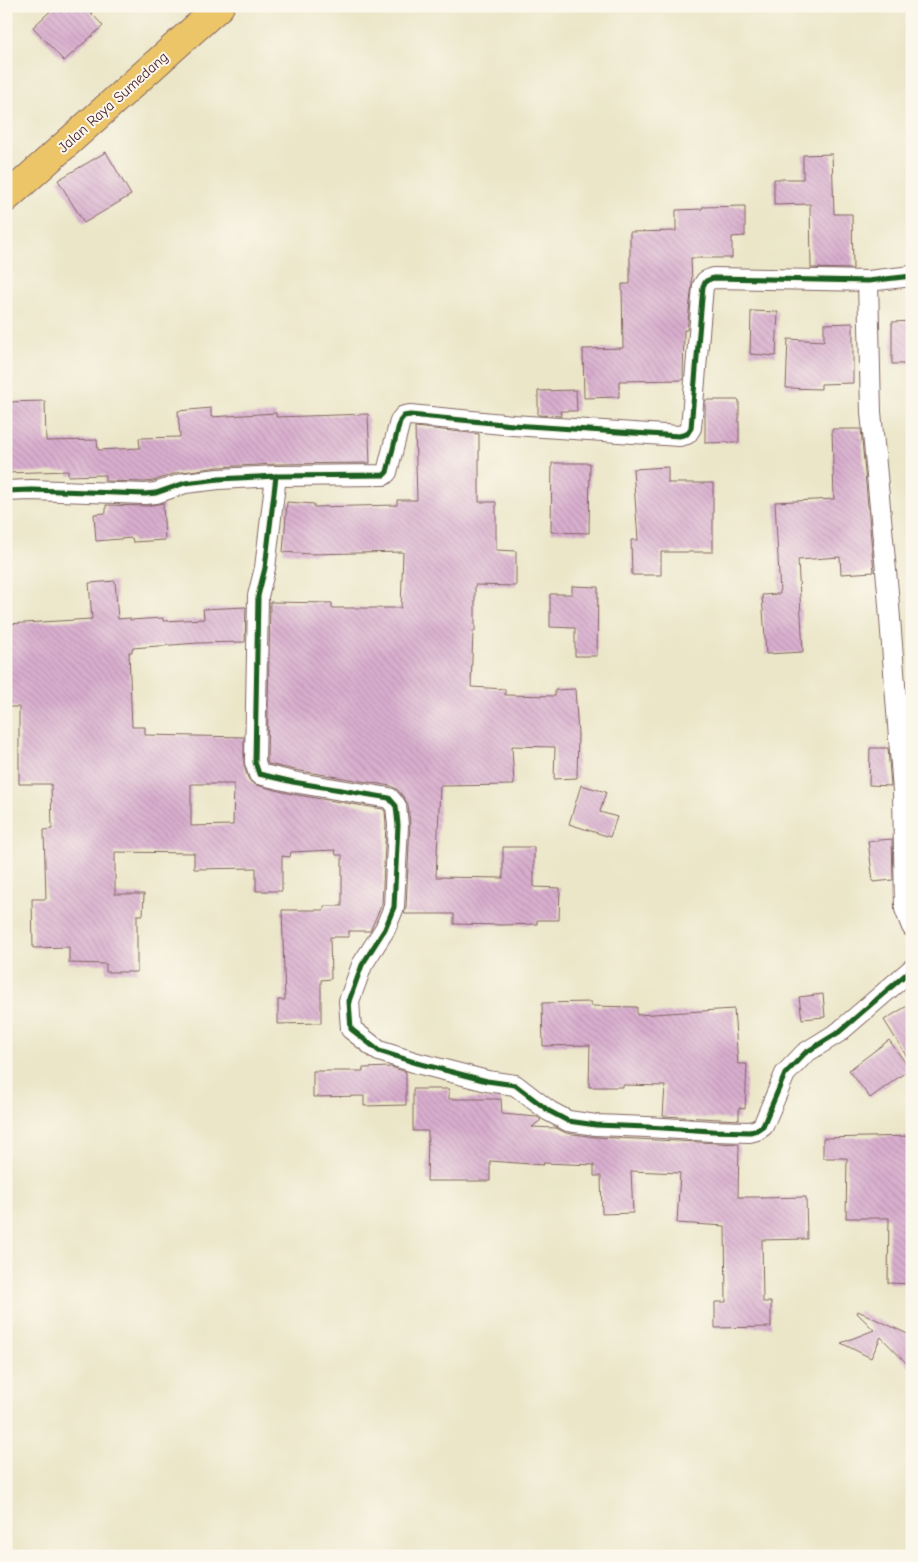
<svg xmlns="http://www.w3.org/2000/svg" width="918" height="1562" font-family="'Comic Neue',sans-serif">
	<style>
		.building { fill: url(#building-back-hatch); fill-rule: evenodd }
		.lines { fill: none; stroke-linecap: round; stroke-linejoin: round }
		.street-casing { stroke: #826562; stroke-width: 22 }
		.highway-casing { stroke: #826562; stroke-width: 30 }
		.street { stroke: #fff; stroke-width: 20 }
		.highway { stroke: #edc569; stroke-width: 28 }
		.cycleway-casing { stroke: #fbf7ec; stroke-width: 8 }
		.cycleway { stroke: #1b5e20; stroke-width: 5 }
		.labels { text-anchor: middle; stroke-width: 4; stroke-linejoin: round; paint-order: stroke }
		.street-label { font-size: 15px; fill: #4a1f2b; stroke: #fbf7ec }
	</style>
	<defs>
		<pattern id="building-back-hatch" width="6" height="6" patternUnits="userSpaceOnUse" patternTransform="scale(1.25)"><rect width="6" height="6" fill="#d8aece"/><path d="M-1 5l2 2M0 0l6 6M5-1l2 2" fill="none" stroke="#bb95b1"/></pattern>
	</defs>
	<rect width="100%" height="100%" fill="#fbf7ec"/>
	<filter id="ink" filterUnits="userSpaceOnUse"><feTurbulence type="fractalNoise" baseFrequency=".02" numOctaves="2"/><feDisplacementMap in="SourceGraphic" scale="10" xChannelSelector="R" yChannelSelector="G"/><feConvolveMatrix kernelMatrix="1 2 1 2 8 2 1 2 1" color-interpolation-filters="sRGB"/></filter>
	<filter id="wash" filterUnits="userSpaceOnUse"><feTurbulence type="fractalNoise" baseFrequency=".0096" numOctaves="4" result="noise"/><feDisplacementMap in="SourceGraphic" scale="20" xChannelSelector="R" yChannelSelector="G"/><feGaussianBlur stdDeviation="1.12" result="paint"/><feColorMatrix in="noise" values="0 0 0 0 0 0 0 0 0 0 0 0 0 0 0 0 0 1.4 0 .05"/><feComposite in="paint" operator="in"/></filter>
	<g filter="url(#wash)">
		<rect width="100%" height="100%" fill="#ebe6c8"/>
		<g id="blocks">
			<g class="building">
				<path d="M56,6H85L103,26L64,61L33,27Z"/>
				<path d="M106,152L131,195L84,223L58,180Z"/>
				<path d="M832,154L834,214H852L853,269L811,268L810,204L774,205V179H803V155Z"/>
				<path d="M745,206V236L732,237V258H691L692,284L687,330H684L683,380L619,381V397L584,398L583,349L623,348L622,284H630V232L676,231V210L702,209V207Z"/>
				<path d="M751,311L778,312L776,356L750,354Z"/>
				<path d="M912,321V364H892V322Z"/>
				<path d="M853,323V383L821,384V389L786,388L788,339L824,341V324Z"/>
				<path d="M576,390L577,411H560L561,416L538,415V391Z"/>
				<path d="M705,400H739V442L705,443Z"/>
				<path d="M45,401L46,441L97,440L98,450L140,448L139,438L180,437L178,411L211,408V417L276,413V417L368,414L370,463L276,464L218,467L176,473L153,481L145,482L105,481V475L68,476V471L6,473V402Z"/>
				<path d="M415,427L479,434V502H496V550L516,551V586L475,585V631H473L471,687L505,689V695L555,696V690L575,689L578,734L577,778L554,779L555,747L512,746L514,785L440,786L436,877L503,878V847H534V887L560,888L559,920H537V924L504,925L454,924V914H404L406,908L410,824L408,804L398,790L391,786L295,770L268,764L267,760L270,602L332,603V608H401L403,552L310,554L283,552L287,502L314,504V507L397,505V500H417Z"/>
				<path d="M832,429H861L874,572L841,574L840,557L798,560L803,652L766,654L762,595L780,594L775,502L834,499Z"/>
				<path d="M552,463H590L589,533L551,532Z"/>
				<path d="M668,467V483H713V552H661V575H632L631,540H638L633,469Z"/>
				<path d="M163,503L165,540L133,542L132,538L96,541L94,514L106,513V505L146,506Z"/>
				<path d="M115,581L118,619L130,618V620L163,618V621L204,619L203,609L246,607L245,642L198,643L132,648V652H129L132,727H145V735L244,737V766L248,778L251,782L256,785L291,794L383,809L385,811L386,825L382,904L370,931H349V937H330L331,979L321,980V1023L278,1024V1000H285L282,910H324V906H342V855H336L335,850L291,852L290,857L282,856V891H256V868L194,869V853L115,852V894H144L143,915H137V972H106V964L69,963V947L33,948L32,899H46L44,830L52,829L51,784H19V707H9L7,624L92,619L89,583ZM191,784H234L233,825L191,826Z"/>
				<path d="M572,586L598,587L597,656H575V628L550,627V594H572Z"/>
				<path d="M870,748H888L891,786L869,785Z"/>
				<path d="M581,785L606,792L600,812L617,817L610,837L569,824Z"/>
				<path d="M892,839L893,880L873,882L868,841Z"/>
				<path d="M823,994L825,1017L802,1019L799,997Z"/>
				<path d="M591,1002V1006L637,1007V1015L734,1009L738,1064H747L745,1109L739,1108V1120L663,1116L665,1086L623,1085V1087H589L590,1045L543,1046L542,1003Z"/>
				<path d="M912,1003V1065L884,1020Z"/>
				<path d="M889,1040L910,1069L870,1098L849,1070Z"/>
				<path d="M391,1067L406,1072V1105L364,1106V1096L313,1097V1071H363V1068Z"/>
				<path d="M413,1089H449V1099H501L502,1114L537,1117L541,1120L532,1127L556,1128L566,1133L595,1137L739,1144L738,1197H761V1198L806,1197L807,1239L762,1240L763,1302H771V1327L715,1328V1302H726L725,1226L677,1223L680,1173L631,1171L633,1213L602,1214L601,1176H594V1165L543,1163L544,1165L490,1161V1181H427L428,1131H413Z"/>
				<path d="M912,1136V1284L888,1283L889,1218H846L847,1158H823V1138Z"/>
				<path d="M858,1311L912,1336V1369L881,1337L871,1358L841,1343L874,1330L857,1313Z"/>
			</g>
		</g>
	</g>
	<g filter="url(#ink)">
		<use href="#blocks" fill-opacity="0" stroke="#826562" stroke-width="1"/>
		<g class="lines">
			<defs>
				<g id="street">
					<path d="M868,281L871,412L888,592L903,791L905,909L912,927"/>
					<path d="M276,476L265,568L258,596L255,762L259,774L293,782L389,798L396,806L398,825L394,907L385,929L362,965L349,1001L351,1029L379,1051L417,1063L487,1081L515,1085L549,1111L568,1121L596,1125L647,1127L712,1131L750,1132L757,1130L763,1126L785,1074L805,1053L839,1032L912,969"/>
					<path d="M6,491L31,490L145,494L156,493L185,483L219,479L276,476L384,475L387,472L400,421L404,416L410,415L513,425L679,436L687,434L691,428L703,286L706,281L713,278L868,281L912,276"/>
				</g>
				<path id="highway" d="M6,198L220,6"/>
			</defs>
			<use href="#street" class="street-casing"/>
			<use href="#highway" class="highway-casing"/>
			<use href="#street" class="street"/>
			<use href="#highway" class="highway"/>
			<defs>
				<g id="cycleway">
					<path d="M276,476L265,568L258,596L255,762L259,774L293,782L389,798L396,806L398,825L394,907L385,929L362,965L349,1001L351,1029L379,1051L417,1063L487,1081L515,1085L549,1111L568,1121L596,1125L647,1127L712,1131L750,1132L757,1130L763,1126L785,1074L805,1053L839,1032L912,969"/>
					<path d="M6,491L31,490L145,494L156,493L185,483L219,479L276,476L384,475L387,472L400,421L404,416L410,415L513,425L679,436L687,434L691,428L703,286L706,281L713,278L868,281L912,276"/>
				</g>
			</defs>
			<use href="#cycleway" class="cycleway-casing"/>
			<use href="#cycleway" class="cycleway"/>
		</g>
	</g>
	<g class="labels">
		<g class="street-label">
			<text transform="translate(113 102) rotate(-42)" y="5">Jalan Raya Sumedang</text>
		</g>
	</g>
	<rect width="918" height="1562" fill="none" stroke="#fbf7ec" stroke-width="25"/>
</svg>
